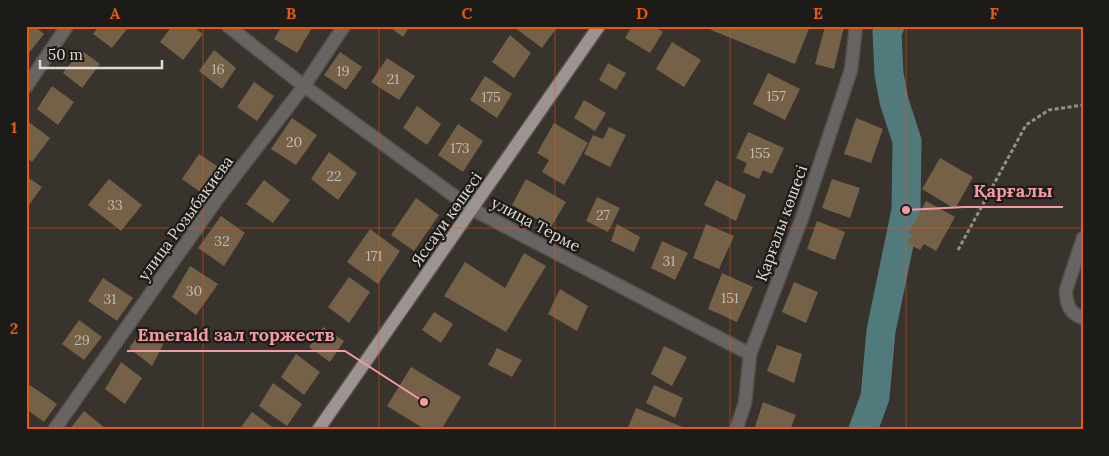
<svg xmlns="http://www.w3.org/2000/svg" width="1109" height="456" font-family="Lora,serif">
	<style>
		.lines { fill: none; stroke-linecap: round; stroke-linejoin: round }
		.river { stroke: #507a7c; stroke-width: 29 }
		.building { fill: #746147 }
		.minor-casing { stroke: #56514b; stroke-width: 15 }
		.major-casing { stroke: #56514b; stroke-width: 15 }
		.path { stroke: #938f89; stroke-width: 3; stroke-dasharray: 4 2.5; stroke-linecap: butt }
		.minor { stroke: #696464; stroke-width: 12 }
		.major { stroke: #9e9393; stroke-width: 12 }
		.grid { fill: none; stroke: #e8590c; stroke-width: 1; stroke-opacity: 0.55 }
		.labels { text-anchor: middle; stroke-width: 4.5; stroke-linejoin: round; paint-order: stroke }
		.number-label { font-size: 14px; fill: #c4bcb3 }
		.street-label { font-size: 16px; fill: #dfdbd7; stroke: #1d1b18 }
		.leader { fill: none; stroke: #f49aa2; stroke-width: 2 }
		.callout-dot { fill: #f49aa2; stroke: #1d1b18; stroke-width: 2 }
		.callout-label { font-size: 18px; text-anchor: middle; font-weight: bold; fill: #f49aa2; stroke: #1d1b18; stroke-width: 4.5; stroke-linejoin: round; paint-order: stroke }
		.neatline { fill: none; stroke: #e8590c; stroke-width: 2 }
		.grid-label { font-size: 16px; text-anchor: middle; font-weight: bold; fill: #e8590c }
	</style>
	<rect width="100%" height="100%" fill="#38332c"/>
	<g class="lines">
		<path class="river" d="M863,430L875,397L881,331L906,210L907,141L894,101L889,74L887,32L890,26"/>
	</g>
	<g class="building">
		<path d="M26,26H34L44,34L28,54L26,52Z"/>
		<path d="M99,26H123L127,29L112,48L93,34Z"/>
		<path d="M172,26H192L203,34L183,60L160,42Z"/>
		<path d="M282,26H309L312,28L297,53L274,39Z"/>
		<path d="M388,26H410L403,37Z"/>
		<path d="M516,26H558L542,48L515,28Z"/>
		<path d="M632,26H653L663,32L650,53L625,38Z"/>
		<path d="M712,26H810L795,64L711,30Z"/>
		<path d="M825,26L844,27L834,69L815,64Z"/>
		<path d="M510,35L531,53L514,78L492,62Z"/>
		<path d="M672,42L701,60L684,87L656,69Z"/>
		<path d="M81,50L100,64L82,88L63,73Z"/>
		<path d="M214,50L236,68L222,89L199,71Z"/>
		<path d="M340,52L362,67L346,90L324,75Z"/>
		<path d="M387,58L415,76L399,100L371,82Z"/>
		<path d="M608,63L626,73L616,90L599,80Z"/>
		<path d="M768,73L800,89L785,120L753,104Z"/>
		<path d="M485,76L512,94L497,118L470,100Z"/>
		<path d="M254,82L274,96L257,121L237,107Z"/>
		<path d="M52,86L74,102L58,125L37,109Z"/>
		<path d="M584,100L606,113L595,131L574,118Z"/>
		<path d="M417,106L441,124L427,145L403,128Z"/>
		<path d="M292,118L317,135L296,165L271,149Z"/>
		<path d="M856,118L883,129L871,163L844,154Z"/>
		<path d="M29,122L50,138L32,162L26,157V126Z"/>
		<path d="M554,123L588,143L564,185L542,172L549,160L537,153Z"/>
		<path d="M458,124L483,141L463,172L438,155Z"/>
		<path d="M609,127L626,135L610,167L584,154L593,135L603,139Z"/>
		<path d="M748,132L784,148L772,174L763,170L759,179L743,172L747,163L736,158Z"/>
		<path d="M329,152L357,173L338,200L311,179Z"/>
		<path d="M199,154L223,170L206,196L182,179Z"/>
		<path d="M940,158L973,177L955,209L922,189Z"/>
		<path d="M26,176L42,187L26,209Z"/>
		<path d="M109,179L142,205L121,231L88,205Z"/>
		<path d="M526,179L566,202L551,227L512,205Z"/>
		<path d="M832,179L860,188L850,218L822,208Z"/>
		<path d="M264,180L290,200L273,223L246,204Z"/>
		<path d="M716,180L746,195L736,221L704,205Z"/>
		<path d="M597,197L620,208L608,232L586,221Z"/>
		<path d="M416,198L439,215L414,251L391,235Z"/>
		<path d="M926,201L955,217L936,251L924,244L920,250L907,243L912,235L909,233Z"/>
		<path d="M221,216L245,233L224,266L198,248Z"/>
		<path d="M817,221L845,232L835,260L807,249Z"/>
		<path d="M617,224L640,237L634,252L611,241Z"/>
		<path d="M706,224L734,236L719,269L693,258Z"/>
		<path d="M370,229L400,251L378,284L347,262Z"/>
		<path d="M662,241L688,253L675,280L651,268Z"/>
		<path d="M524,253L546,266L506,332L444,296L465,262L505,288Z"/>
		<path d="M190,266L218,284L196,315L172,297Z"/>
		<path d="M722,273L753,287L737,322L708,309Z"/>
		<path d="M349,277L370,292L349,323L328,307Z"/>
		<path d="M103,278L133,298L117,321L88,301Z"/>
		<path d="M794,282L818,292L806,323L782,312Z"/>
		<path d="M560,289L588,306L577,331L548,314Z"/>
		<path d="M434,312L453,324L441,343L422,330Z"/>
		<path d="M79,320L102,337L84,360L62,344Z"/>
		<path d="M323,327L344,341L330,362L309,347Z"/>
		<path d="M144,328L164,343L152,366L129,348Z"/>
		<path d="M777,345L802,354L794,383L767,371Z"/>
		<path d="M664,346L687,357L672,386L651,374Z"/>
		<path d="M497,348L522,360L512,377L488,365Z"/>
		<path d="M296,354L320,372L304,395L281,377Z"/>
		<path d="M121,362L142,378L125,404L105,389Z"/>
		<path d="M411,367L461,397L441,430H426L387,406Z"/>
		<path d="M273,383L302,404L287,426L259,406Z"/>
		<path d="M30,385L57,404L44,422L26,409V390Z"/>
		<path d="M654,385L683,398L675,418L646,403Z"/>
		<path d="M763,402L796,415L790,430H754Z"/>
		<path d="M636,408L690,430H627Z"/>
		<path d="M84,411L105,428L104,430H69Z"/>
		<path d="M252,412L276,430H239Z"/>
	</g>
	<g class="lines">
		<defs>
			<g id="minor">
				<path d="M228,26L304,86L472,209L750,354"/>
				<path d="M26,87L67,26"/>
				<path d="M1083,238L1066,290C1066,304 1069,313 1083,318"/>
				<path d="M54,430L218,198L304,86L344,26"/>
				<path d="M736,430L745,403L750,354L802,218L851,70L856,26"/>
			</g>
			<path id="major" d="M318,430L599,26"/>
		</defs>
		<use href="#minor" class="minor-casing"/>
		<use href="#major" class="major-casing"/>
		<path class="path" d="M958,250L1026,125L1049,110L1083,105"/>
		<use href="#minor" class="minor"/>
		<use href="#major" class="major"/>
	</g>
	<path class="grid" d="M203,26V430M379,26V430M555,26V430M730,26V430M906,26V430M26,228H1083"/>
	<g class="labels">
		<g class="number-label">
			<text x="218" y="74">16</text>
			<text x="343" y="76">19</text>
			<text x="393" y="84">21</text>
			<text x="776" y="101">157</text>
			<text x="491" y="102">175</text>
			<text x="294" y="147">20</text>
			<text x="460" y="153">173</text>
			<text x="760" y="158">155</text>
			<text x="334" y="181">22</text>
			<text x="115" y="210">33</text>
			<text x="603" y="220">27</text>
			<text x="222" y="246">32</text>
			<text x="374" y="261">171</text>
			<text x="669" y="266">31</text>
			<text x="194" y="296">30</text>
			<text x="730" y="303">151</text>
			<text x="110" y="304">31</text>
			<text x="82" y="345">29</text>
		</g>
		<g class="street-label">
			<text transform="translate(185 218) rotate(-54)" y="6">улица Розыбакиева</text>
			<text transform="translate(446 219) rotate(-55)" y="6">Яссауи көшесі</text>
			<text transform="translate(781 223) rotate(-70)" y="6">Қарғалы көшесі</text>
			<text transform="translate(536 224) rotate(28)" y="6">улица Терме</text>
		</g>
	</g>
	<path class="leader" d="M906 210L964 207H1063M424 402L345 351H127"/>
	<g class="callout-dot">
		<circle cx="906" cy="210" r="5"/>
		<circle cx="424" cy="402" r="5"/>
	</g>
	<g class="callout-label">
		<text x="1013" y="197">Қарғалы</text>
		<text x="236" y="341">Emerald зал торжеств</text>
	</g>
	<rect width="1109" height="456" fill="none" stroke="#1d1b18" stroke-width="55"/>
	<path d="M40 60v8h122v-8" fill="none" stroke="#dfdbd7" stroke-width="2.5"/>
	<text x="48" y="60" font-size="15" fill="#dfdbd7" stroke="#1d1b18" stroke-width="4" paint-order="stroke">50 m</text>
	<rect x="28" y="28" width="1054" height="400" class="neatline"/>
	<g class="grid-label">
		<text x="115" y="19">A</text>
		<text x="291" y="19">B</text>
		<text x="467" y="19">C</text>
		<text x="642" y="19">D</text>
		<text x="818" y="19">E</text>
		<text x="994" y="19">F</text>
		<text x="14" y="133">1</text>
		<text x="14" y="334">2</text>
	</g>
</svg>
